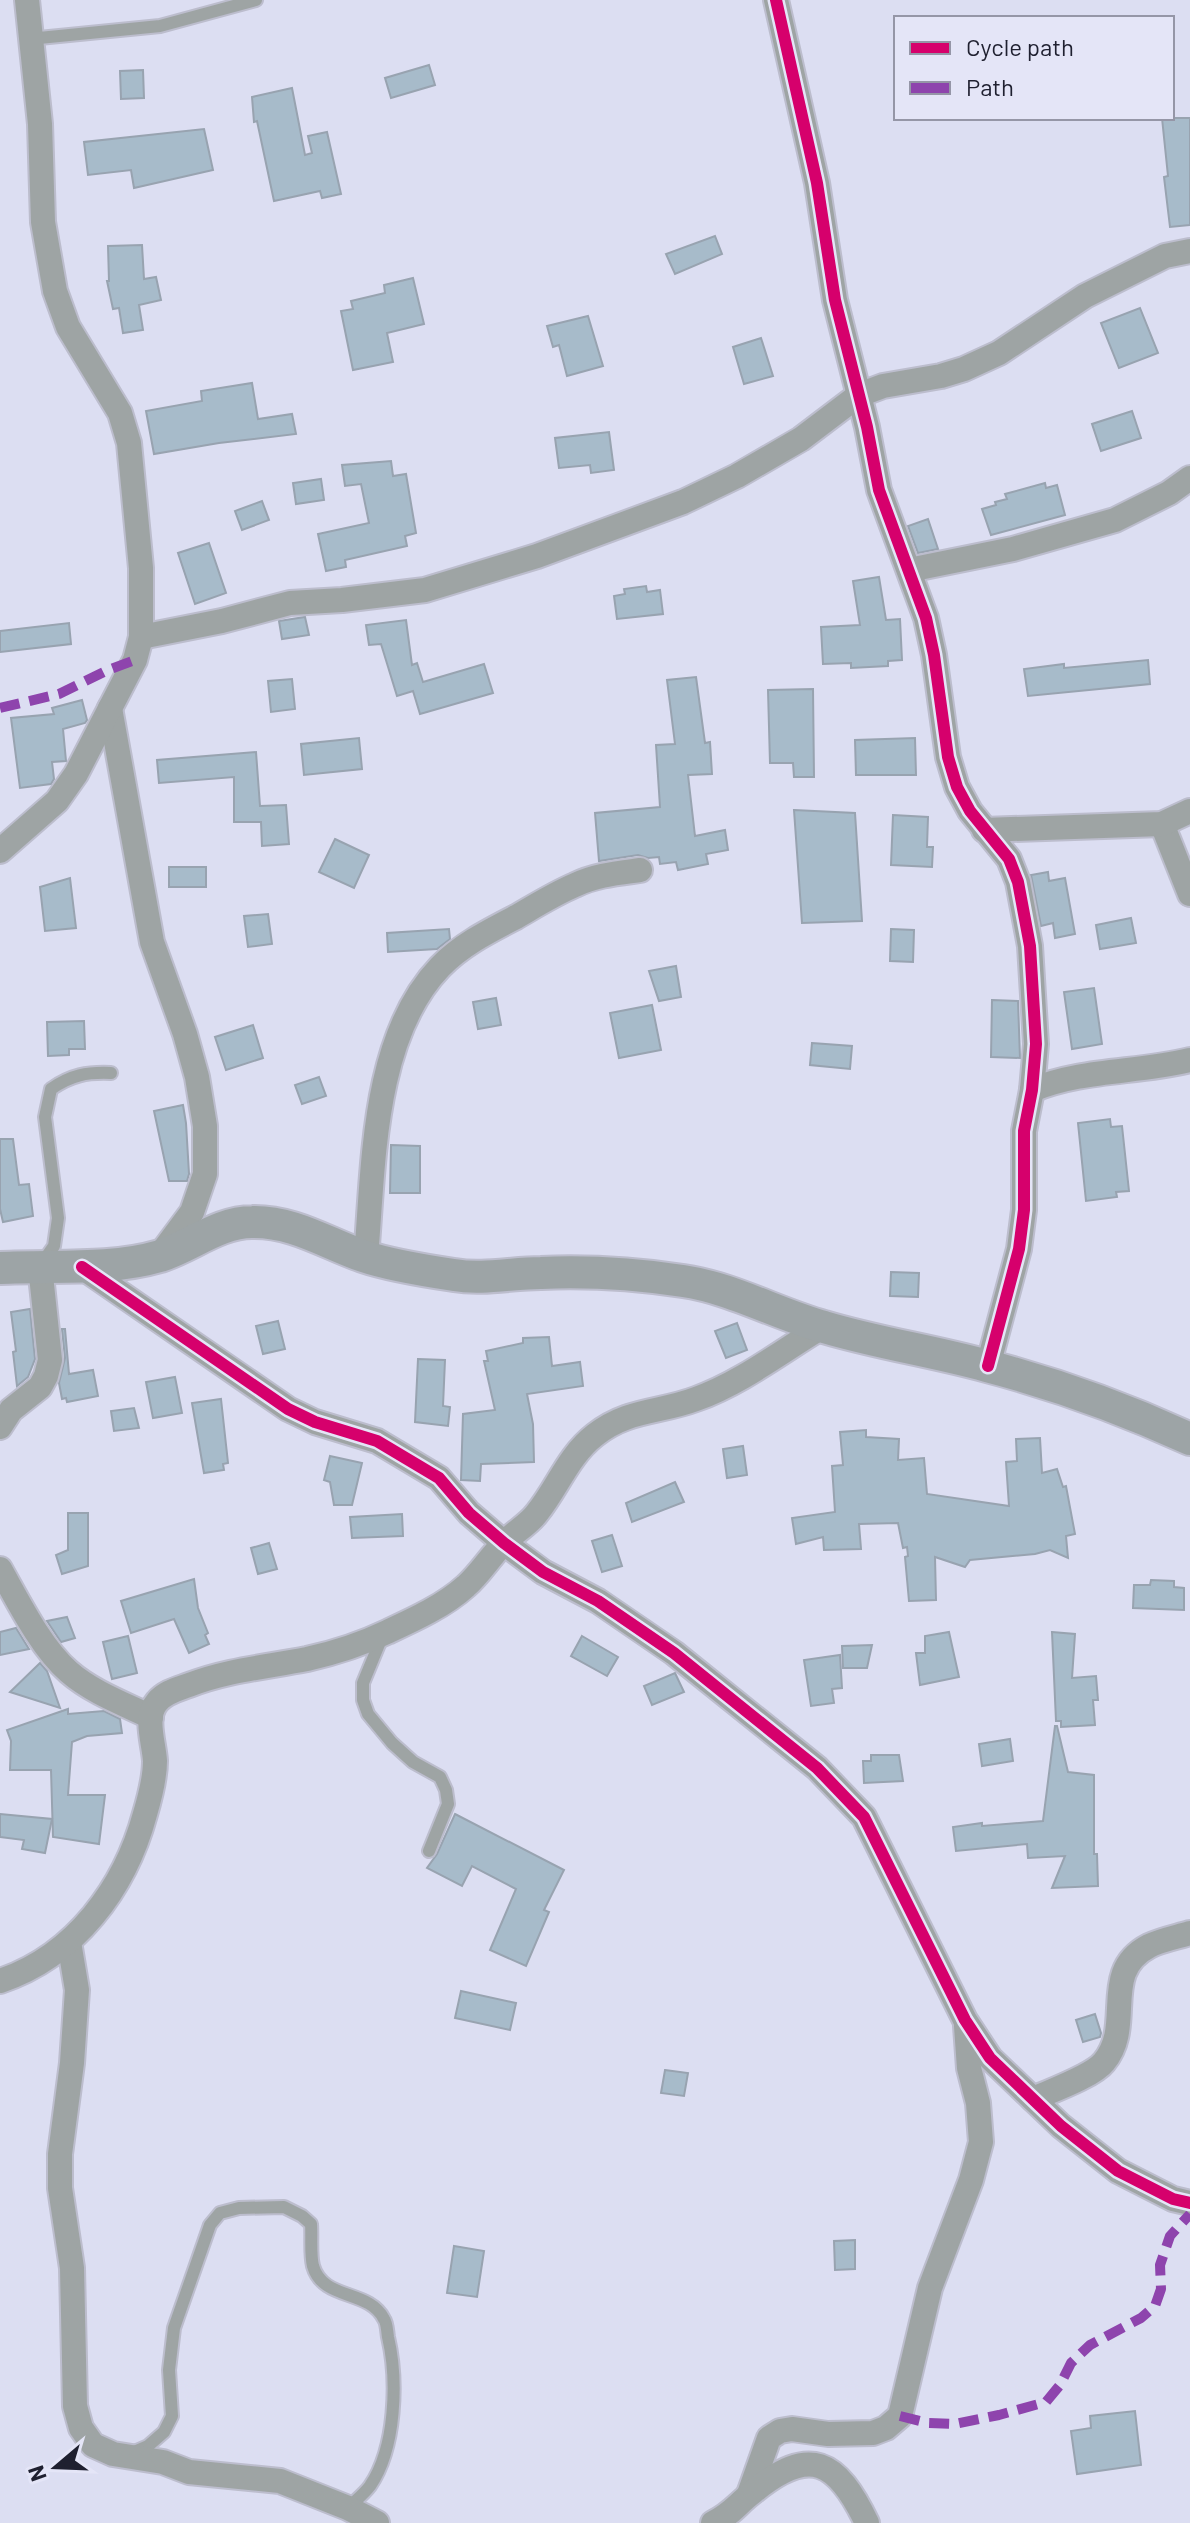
<svg xmlns="http://www.w3.org/2000/svg" width="1190" height="2523" font-family="Barlow,sans-serif">
	<style>
		.building { fill: #a7bbca; stroke: #98a3b0; stroke-width: 2 }
		.lines { fill: none; stroke-linecap: round; stroke-linejoin: round }
		.lane-casing { stroke: #bcbdcd; stroke-width: 16 }
		.street-casing { stroke: #bcbdcd; stroke-width: 28 }
		.secondary-casing { stroke: #bcbdcd; stroke-width: 36 }
		.lane { stroke: #9ea4a4; stroke-width: 12 }
		.street { stroke: #9ea4a4; stroke-width: 24 }
		.secondary { stroke: #9da4a6; stroke-width: 32 }
		.quiet { stroke: #8e44ad; stroke-width: 10; stroke-dasharray: 20 10; stroke-linecap: butt }
		.cycleway-casing { stroke: #e4e5f7; stroke-width: 17 }
		.cycleway { stroke: #d6006c; stroke-width: 12 }
	</style>
	<rect width="100%" height="100%" fill="#dcdef2"/>
	<g class="building">
		<path d="M429,65L435,85L391,98L385,78Z"/>
		<path d="M143,70L144,98L121,99L120,71Z"/>
		<path d="M292,88L305,155L312,153L308,136L327,132L341,194L322,198L320,191L274,201L257,121L254,122L252,97Z"/>
		<path d="M1162,118H1190V225L1170,227L1164,177L1168,176Z"/>
		<path d="M204,129L213,170L134,188L131,170L88,175L84,142Z"/>
		<path d="M715,236L722,254L675,274L666,254Z"/>
		<path d="M142,245L144,279L156,277L161,300L139,305L143,330L123,333L119,308L113,309L107,281H109L108,246Z"/>
		<path d="M413,278L424,324L387,333L393,362L353,370L341,311L353,309L351,301L385,293L384,285Z"/>
		<path d="M1140,308L1158,353L1119,368L1101,323Z"/>
		<path d="M588,316L603,366L567,376L559,345L553,347L547,326Z"/>
		<path d="M761,338L773,376L744,384L733,347Z"/>
		<path d="M252,383L258,419L292,414L296,434L219,443L154,454L146,411L202,401L201,391Z"/>
		<path d="M1132,411L1141,438L1101,451L1092,424Z"/>
		<path d="M609,432L614,470L591,473L590,465L559,468L555,438Z"/>
		<path d="M391,461L393,476L406,474L416,533L405,536L407,546L345,560L346,567L326,571L318,534L369,523L361,484L345,486L342,465Z"/>
		<path d="M321,479L324,500L296,504L293,483Z"/>
		<path d="M1045,483L1046,488L1057,485L1065,515L991,535L982,509L996,505L995,502L1007,499L1005,494Z"/>
		<path d="M262,501L269,520L242,530L235,511Z"/>
		<path d="M928,519L938,549L918,553L908,526Z"/>
		<path d="M209,543L226,593L195,604L178,553Z"/>
		<path d="M879,577L886,620L900,619L902,660L888,661V666L851,668V663L823,664L821,627L860,625L853,581Z"/>
		<path d="M646,586L647,592L660,590L663,614L617,619L614,596L625,594L624,589Z"/>
		<path d="M305,617L309,635L282,639L279,621Z"/>
		<path d="M406,620L412,665L417,663L423,682L484,664L493,693L420,714L413,691L397,696L381,644L369,645L366,625Z"/>
		<path d="M69,623L71,644L0,652V631Z"/>
		<path d="M1148,660L1150,684L1028,696L1024,669L1064,664V668Z"/>
		<path d="M696,677L705,743L710,742L712,774L688,775L695,836L725,830L728,850L706,854L708,864L678,870L676,862L660,864L659,857L648,858L638,855L599,861L595,813L660,807L656,745L675,744L667,680Z"/>
		<path d="M292,679L295,709L271,712L268,681Z"/>
		<path d="M813,689L814,777H794L793,763H770L768,690Z"/>
		<path d="M82,700L87,720L85,723L63,729L66,761L52,762L54,779L51,784L20,788L11,718L54,714L52,708Z"/>
		<path d="M359,738L362,769L304,775L301,744Z"/>
		<path d="M915,738L916,775H856L855,740Z"/>
		<path d="M256,752L260,806L286,805L289,844L262,846L261,822H234V777L159,783L157,760Z"/>
		<path d="M794,810L855,813L862,921L802,923Z"/>
		<path d="M893,815L928,817L927,847H933L932,867L891,865Z"/>
		<path d="M335,839L369,855L354,888L319,872Z"/>
		<rect x="169" y="867" width="37" height="20"/>
		<path d="M1048,872L1049,881L1065,878L1075,934L1055,938L1053,923L1041,926L1031,875Z"/>
		<path d="M70,878L76,928L45,931L40,887Z"/>
		<path d="M268,914L272,944L248,947L244,916Z"/>
		<path d="M1131,918L1136,943L1100,949L1096,925Z"/>
		<path d="M449,929L450,939L437,949L388,952L387,933Z"/>
		<path d="M891,929L914,930L913,962L890,961Z"/>
		<path d="M676,966L681,997L659,1001L649,971Z"/>
		<path d="M1094,988L1102,1044L1072,1049L1064,992Z"/>
		<path d="M496,998L501,1025L478,1029L473,1002Z"/>
		<path d="M992,1000L1018,1001L1020,1058L991,1057Z"/>
		<path d="M652,1005L661,1050L619,1058L610,1013Z"/>
		<path d="M84,1021L85,1049H69V1055L48,1056L47,1022Z"/>
		<path d="M253,1025L263,1058L226,1070L215,1037Z"/>
		<path d="M812,1043L852,1046L850,1069L810,1065Z"/>
		<path d="M319,1077L326,1096L302,1104L295,1085Z"/>
		<path d="M183,1105L186,1123L189,1174L187,1181H169L154,1111Z"/>
		<path d="M1110,1119L1111,1127L1122,1126L1129,1191L1116,1192L1117,1197L1086,1201L1078,1123Z"/>
		<path d="M0,1139H13L19,1185L29,1184L33,1216L3,1222L0,1209Z"/>
		<path d="M391,1145L420,1146V1193H390Z"/>
		<path d="M891,1272L919,1273L918,1297L890,1296Z"/>
		<path d="M30,1309L35,1359L28,1377L17,1386L13,1352L16,1351L11,1312Z"/>
		<path d="M278,1321L285,1349L263,1354L256,1326Z"/>
		<path d="M737,1323L747,1350L726,1358L715,1331Z"/>
		<path d="M62,1329H65L69,1374L93,1370L98,1396L67,1402L66,1398L62,1399L59,1383L65,1358Z"/>
		<path d="M549,1337L552,1366L580,1362L583,1386L527,1394L533,1424L534,1462L481,1464L480,1481L461,1480L463,1414L495,1410L484,1361H488L486,1351L523,1343V1338Z"/>
		<path d="M418,1359L445,1360L443,1406L450,1407L448,1426L415,1422Z"/>
		<path d="M175,1377L182,1413L153,1418L146,1382Z"/>
		<path d="M221,1399L228,1463L223,1464L224,1470L204,1473L192,1403Z"/>
		<path d="M134,1408L139,1428L114,1431L111,1411Z"/>
		<path d="M866,1430V1437L899,1439L898,1460L924,1458L927,1494L1009,1506L1006,1462L1017,1461L1016,1439L1040,1438L1042,1473L1057,1469L1063,1487L1066,1486L1075,1534L1066,1536L1068,1558L1050,1550L1035,1554L970,1560L965,1567L935,1557L936,1600L909,1601L905,1557L908,1556L907,1547L903,1548L898,1523L859,1524L861,1549L824,1550L823,1537L796,1544L792,1518L835,1512L832,1466L843,1465L840,1432Z"/>
		<path d="M743,1446L747,1475L727,1478L723,1449Z"/>
		<path d="M330,1456L362,1463L352,1505H334L330,1482L324,1480Z"/>
		<path d="M675,1482L684,1502L632,1522L626,1503Z"/>
		<path d="M68,1513H88V1566L62,1574L56,1555L68,1550Z"/>
		<path d="M402,1514L403,1536L352,1538L350,1517Z"/>
		<path d="M612,1535L622,1566L602,1572L592,1541Z"/>
		<path d="M269,1543L277,1569L258,1574L251,1548Z"/>
		<path d="M194,1579L198,1608L208,1633L205,1635L209,1644L189,1653L174,1619L131,1633L121,1601Z"/>
		<path d="M1151,1580L1174,1581V1587L1184,1588V1610L1133,1608L1134,1585H1150Z"/>
		<path d="M67,1617L75,1638L61,1642L47,1621Z"/>
		<path d="M16,1628L29,1649L0,1655V1632Z"/>
		<path d="M949,1632L959,1677L920,1685L916,1653H925V1636Z"/>
		<path d="M1052,1632L1075,1634L1072,1678L1096,1676L1098,1700H1093L1095,1725L1061,1727V1721H1056Z"/>
		<path d="M128,1636L137,1673L112,1679L103,1642Z"/>
		<path d="M582,1636L618,1657L607,1676L571,1656Z"/>
		<path d="M872,1645L867,1668H843L842,1646Z"/>
		<path d="M840,1655L842,1688L832,1689L834,1703L811,1706L804,1660Z"/>
		<path d="M40,1663L47,1671L60,1708L10,1692Z"/>
		<path d="M675,1673L684,1692L652,1705L644,1686Z"/>
		<path d="M68,1709V1714L104,1711L120,1719L122,1733L87,1736L72,1742L68,1795H105L99,1844L53,1837L51,1770H10L11,1741L7,1730Z"/>
		<path d="M1055,1726H1057L1068,1772L1094,1775V1854H1097L1098,1886L1052,1888L1065,1856L1028,1858L1027,1844L956,1851L953,1827L982,1823V1826L1043,1821Z"/>
		<path d="M1010,1739L1013,1761L982,1766L979,1744Z"/>
		<path d="M871,1755H899L903,1781L864,1783L863,1761H871Z"/>
		<path d="M0,1814L52,1819L45,1853L22,1849L24,1840L0,1837Z"/>
		<path d="M455,1814L564,1870L544,1910L549,1912L526,1966L490,1950L516,1889L472,1866L462,1886L427,1868L437,1854Z"/>
		<path d="M461,1991L516,2003L510,2030L455,2018Z"/>
		<path d="M1095,2014L1101,2033L1100,2037L1083,2042L1076,2020Z"/>
		<path d="M665,2070L688,2073L684,2096L661,2093Z"/>
		<path d="M855,2240V2269L835,2270L834,2241Z"/>
		<path d="M454,2246L484,2251L477,2297L447,2293Z"/>
		<path d="M1135,2411L1141,2465L1077,2474L1071,2431L1091,2428L1090,2416Z"/>
	</g>
	<g class="lines">
		<defs>
			<g id="lane">
				<path d="M29,39L160,26L256,0"/>
				<path d="M42,1263L54,1246L58,1218L45,1117L51,1089C71,1075 87,1072 111,1073"/>
				<path d="M382,1637L363,1683V1700L368,1714L392,1743L413,1762L440,1777L446,1790L448,1804L429,1851"/>
				<path d="M132,2453L148,2446L164,2432L172,2416L169,2370L174,2328L210,2225L220,2213L239,2208L284,2207L302,2216L311,2224C312,2237 310,2254 313,2266C323,2301 369,2289 384,2319C387,2323 387,2331 388,2337C398,2380 396,2448 370,2486C364,2494 355,2501 348,2508"/>
			</g>
			<g id="street">
				<path d="M776,0L817,183L835,300L867,427L879,490L926,618L934,655L948,757L957,787L970,811L1009,859L1018,882L1030,946L1036,1044L1032,1090L1024,1131V1210L1019,1249L988,1366"/>
				<path d="M909,570L1013,549L1115,520L1169,493L1190,478"/>
				<path d="M141,637L222,621L290,603L342,600L425,590L537,556L683,502L737,476L801,439L859,395L883,386L941,376L964,369L999,353L1085,296L1165,256L1190,251"/>
				<path d="M110,708L152,942L185,1034L197,1077L205,1126V1174L192,1212L160,1255"/>
				<path d="M1162,824L1190,894"/>
				<path d="M984,830L1162,824L1190,811"/>
				<path d="M0,851L57,801L76,774L135,660L141,637V568L129,443L120,413L68,327L55,291L43,222L40,124L27,0"/>
				<path d="M1032,1090C1082,1069 1138,1073 1190,1060"/>
				<path d="M366,1257C374,1165 372,1038 440,967C461,945 489,931 516,917C535,906 554,894 575,885C595,875 618,873 640,870"/>
				<path d="M82,1267L288,1409L315,1422L377,1441L439,1478L469,1513L504,1543L543,1572L598,1601L674,1653L817,1768L864,1817L965,2020L990,2058L1061,2126L1118,2171L1173,2199L1190,2203"/>
				<path d="M0,1427L11,1410L40,1387L46,1376L50,1360L40,1266"/>
				<path d="M0,1569C18,1601 41,1648 69,1672C92,1692 124,1704 151,1717"/>
				<path d="M69,1942L77,1990L72,2063L60,2154V2188L72,2268L75,2406L81,2428L93,2445L113,2454L163,2462L189,2472L280,2481L348,2508L377,2523"/>
				<path d="M0,1981C75,1956 125,1888 145,1814C150,1797 155,1779 155,1761C154,1743 144,1717 157,1702C165,1692 178,1689 189,1685C228,1670 266,1667 307,1659C334,1653 362,1644 387,1632C413,1620 444,1606 466,1586C481,1573 491,1555 506,1541C516,1531 529,1524 537,1513C558,1487 568,1456 595,1435C628,1409 659,1413 696,1399C741,1383 782,1351 822,1327"/>
				<path d="M1033,2099C1051,2091 1093,2076 1104,2062C1135,2025 1099,1972 1149,1946C1161,1940 1177,1937 1190,1933"/>
				<path d="M749,2494L769,2438L780,2431L792,2429L828,2434L873,2433L886,2428L900,2416L930,2288L971,2180L981,2142L978,2103L969,2068L966,2026"/>
				<path d="M713,2523C733,2513 736,2505 753,2492C810,2445 837,2460 867,2523"/>
			</g>
			<path id="secondary" d="M0,1268C53,1265 109,1271 160,1256C191,1246 219,1222 252,1222C293,1221 326,1243 363,1256C389,1265 427,1271 454,1275C483,1280 512,1273 541,1273C587,1271 636,1274 683,1281C732,1288 777,1314 824,1327C877,1343 933,1351 987,1366C1056,1384 1125,1409 1190,1439"/>
		</defs>
		<use href="#lane" class="lane-casing"/>
		<use href="#street" class="street-casing"/>
		<use href="#secondary" class="secondary-casing"/>
		<use href="#lane" class="lane"/>
		<use href="#street" class="street"/>
		<use href="#secondary" class="secondary"/>
		<g class="quiet">
			<path d="M0,708L59,694L108,670L135,660"/>
			<path d="M900,2416L928,2423L955,2424L999,2415L1046,2402L1060,2385L1071,2363L1090,2345L1141,2318L1155,2306L1161,2289L1160,2265L1170,2236L1190,2214"/>
		</g>
		<defs>
			<g id="cycleway">
				<path d="M776,0L817,183L835,300L867,427L879,490L926,618L934,655L948,757L957,787L970,811L1009,859L1018,882L1030,946L1036,1044L1032,1090L1024,1131V1210L1019,1249L988,1366"/>
				<path d="M82,1267L288,1409L315,1422L377,1441L439,1478L469,1513L504,1543L543,1572L598,1601L674,1653L817,1768L864,1817L965,2020L990,2058L1061,2126L1118,2171L1173,2199L1190,2203"/>
			</g>
		</defs>
		<use href="#cycleway" class="cycleway-casing"/>
		<use href="#cycleway" class="cycleway"/>
	</g>
	<rect x="894" y="16" width="280" height="104" fill="#e4e5f7" stroke="#9596a7" stroke-width="2"/>
	<rect x="910" y="42" width="40" height="12" fill="#d6006c" stroke="#9596a7" stroke-width="2"/>
	<text x="966" y="56" font-size="24" fill="#1f2030">Cycle path</text>
	<rect x="910" y="82" width="40" height="12" fill="#8e44ad" stroke="#9596a7" stroke-width="2"/>
	<text x="966" y="96" font-size="24" fill="#1f2030">Path</text>
	<g transform="translate(56 2467) rotate(251)" stroke="#e4e5f7" stroke-width="6" paint-order="stroke">
	<path d="M0-6L14 30L0 20L-14 30Z" fill="#1f2030"/>
	<text y="-12" font-size="22" font-weight="bold" text-anchor="middle" fill="#1f2030">N</text>
	</g>
</svg>
